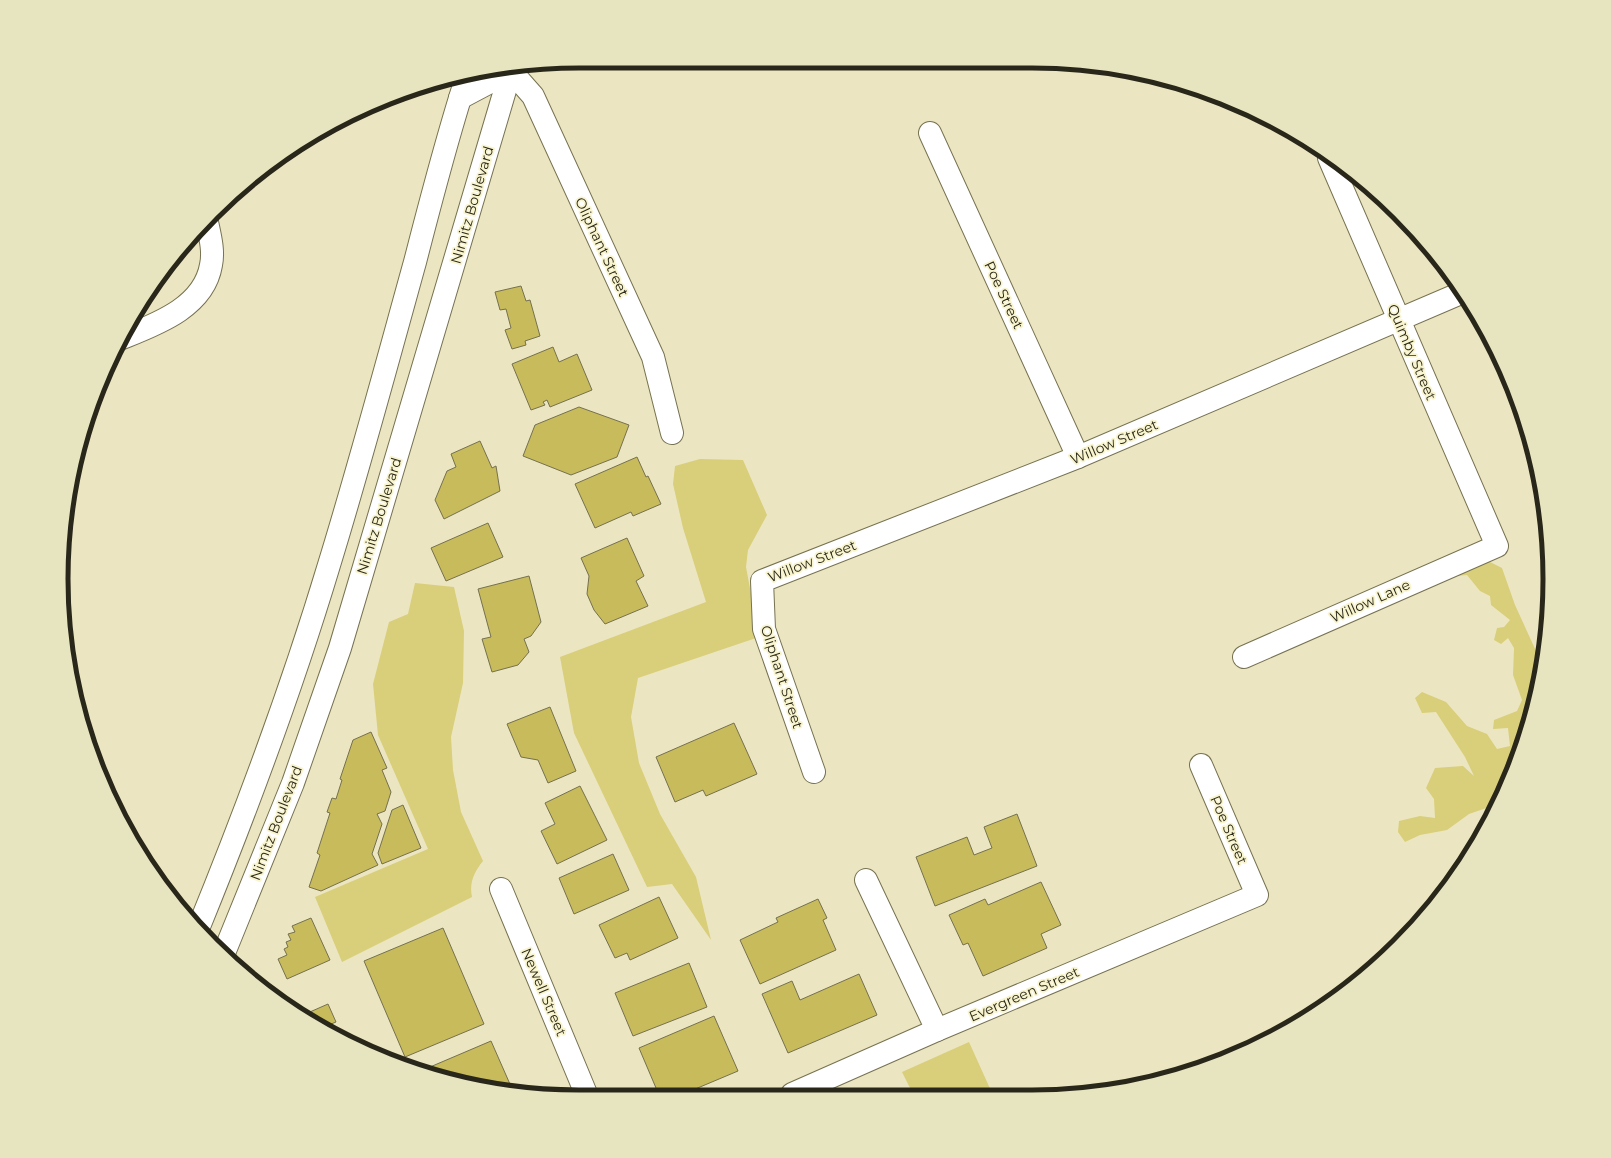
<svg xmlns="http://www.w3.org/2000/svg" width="1611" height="1158" font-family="Montserrat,sans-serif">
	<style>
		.green { fill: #d9ce7a }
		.building { fill: #c8bb5b; stroke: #75704f }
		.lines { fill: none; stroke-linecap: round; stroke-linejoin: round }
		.minor-casing { stroke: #767150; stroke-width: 24 }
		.primary-casing { stroke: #767150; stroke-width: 24 }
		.minor { stroke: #fff; stroke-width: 22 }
		.primary { stroke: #fff; stroke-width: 22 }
		.labels { text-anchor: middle; stroke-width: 3.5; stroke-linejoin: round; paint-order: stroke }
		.street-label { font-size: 14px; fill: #292719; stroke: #f8f4ce }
		.rim { fill: none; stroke: #292719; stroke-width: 5 }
	</style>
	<rect width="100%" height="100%" fill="#ebe6c1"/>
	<g class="green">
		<path d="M700,459L743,460L767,515L748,550L746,567L759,637L638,678L631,717L639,763L660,814L696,877L711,940L672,884L647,887L574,733L560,657L706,602L683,528L673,484L675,466Z"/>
		<path d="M1486,560L1502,568L1515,605L1541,662L1532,713L1498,804L1469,814L1447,830L1420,835L1405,842L1398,832L1399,821L1420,816L1435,818L1434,799L1426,788L1435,768L1463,766L1474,776L1465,757L1436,712L1422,713L1415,698L1422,692L1446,702L1467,726L1487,734L1497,749L1510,746L1508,728L1493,729L1494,720L1517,711L1522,700L1513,675L1514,648L1508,638L1501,644L1494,640L1497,628L1504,627L1510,620L1491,605L1490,596L1480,591L1467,575L1456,576V570Z"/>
		<path d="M415,583L454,587L464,631L463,683L451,737L453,770L461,812L483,861C474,872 469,883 472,897L342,962L315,897L428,849L378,735L373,684L389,622L408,614Z"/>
		<path d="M969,1042L992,1093L913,1094L902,1072Z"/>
	</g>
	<g class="building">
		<path d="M521,286L526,301L530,300L540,336L525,341L526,345L512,349L505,330L511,328L506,309L500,310L495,292Z"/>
		<path d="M553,347L559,362L577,354L592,390L550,407L547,400L543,402L545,405L531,410L512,364Z"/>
		<path d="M579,407L629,425L617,457L571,475L523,456L535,425Z"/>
		<path d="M480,441L492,468L496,466L500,491L444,519L435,500L447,471L456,467L451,454Z"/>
		<path d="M637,457L646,477L648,476L661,504L633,516L631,512L595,528L575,484Z"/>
		<path d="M488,523L503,557L446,581L431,548Z"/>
		<path d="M627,538L644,576L636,581L648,606L605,624L594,610L587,594L589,576L581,558Z"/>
		<path d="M529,576L541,622L531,636L524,639L529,652L518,665L492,672L482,639L491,637L478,589Z"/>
		<path d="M550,707L576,771L548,783L538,760L521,757L507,724Z"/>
		<path d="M734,723L757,774L706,796L703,790L675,802L656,757Z"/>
		<path d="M371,732L387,768L382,770L391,792L385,811L377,814L382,824L372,854L378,865L321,891L309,887L320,855L317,853L330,813L327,812L332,798L336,799L342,780L340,779L353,740Z"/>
		<path d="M580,786L607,840L557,864L541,831L555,824L545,803Z"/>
		<path d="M403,805L421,848L382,864L378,853L392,810Z"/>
		<path d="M1017,814L1037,866L935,906L916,857L967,837L974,855L992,848L984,827Z"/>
		<path d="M613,854L629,890L574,914L559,878Z"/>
		<path d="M1041,882L1061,925L1041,934L1047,948L983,976L968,943L963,945L949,915L985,899L988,905Z"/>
		<path d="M659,897L678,938L630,960L627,953L615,958L599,925Z"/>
		<path d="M818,899L827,918L823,920L836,950L760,984L740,940L778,922L776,918Z"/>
		<path d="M311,918L330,960L287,979L278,959L287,955L284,949L288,947L286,942L291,940L288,934L295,932L292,926Z"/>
		<path d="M443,928L484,1024L405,1057L364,961Z"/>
		<path d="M689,963L707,1007L633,1036L615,993Z"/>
		<path d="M859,974L877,1015L788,1053L762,994L792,981L800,1000Z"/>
		<path d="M328,1004L336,1022L324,1027L303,1015Z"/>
		<path d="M714,1016L738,1071L681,1095H659L639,1048Z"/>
		<path d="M341,1033L344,1040L337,1035Z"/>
		<path d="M491,1041L513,1091L445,1079L433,1075L430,1067Z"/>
		<path d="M430,1067L433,1075L422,1071Z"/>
	</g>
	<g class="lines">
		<defs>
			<g id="minor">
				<path d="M510,70L533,96L653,357L672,433"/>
				<path d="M460,98L511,71"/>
				<path d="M930,133L1078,457"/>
				<path d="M122,338C157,324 204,307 211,265C214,251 210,236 207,222"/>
				<path d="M1244,657L1497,546L1329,158"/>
				<path d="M814,772L764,629L762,581L1078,457L1461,293"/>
				<path d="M866,880L937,1030"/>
				<path d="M501,889L587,1096"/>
				<path d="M792,1094L937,1030L1257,895L1201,765"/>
			</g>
			<g id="primary">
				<path d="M198,929C247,809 292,688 329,565C360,464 387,363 415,262C431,200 447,137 467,76"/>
				<path d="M224,953L293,783L340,648L511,70"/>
			</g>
		</defs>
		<use href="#minor" class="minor-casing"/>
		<use href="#primary" class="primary-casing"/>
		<use href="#minor" class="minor"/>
		<use href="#primary" class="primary"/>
	</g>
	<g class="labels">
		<g class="street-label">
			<text transform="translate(472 205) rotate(-74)" y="5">Nimitz Boulevard</text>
			<text transform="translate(602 247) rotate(65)" y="5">Oliphant Street</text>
			<text transform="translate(1004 295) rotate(65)" y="5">Poe Street</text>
			<text transform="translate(1412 352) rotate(67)" y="5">Quimby Street</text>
			<text transform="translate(1114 442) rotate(-23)" y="5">Willow Street</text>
			<text transform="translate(379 516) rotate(-73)" y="5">Nimitz Boulevard</text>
			<text transform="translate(812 561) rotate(-21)" y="5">Willow Street</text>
			<text transform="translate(1370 601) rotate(-24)" y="5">Willow Lane</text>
			<text transform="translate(782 677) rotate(72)" y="5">Oliphant Street</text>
			<text transform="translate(276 823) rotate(-69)" y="5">Nimitz Boulevard</text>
			<text transform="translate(1229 830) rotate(67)" y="5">Poe Street</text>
			<text transform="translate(544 992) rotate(67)" y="5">Newell Street</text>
			<text transform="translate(1024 994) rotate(-23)" y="5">Evergreen Street</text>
		</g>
	</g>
	<path d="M0 0H1611V1158H0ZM579 68H1032A511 511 0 0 1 1543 579V579A511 511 0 0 1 1032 1090H579A511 511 0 0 1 68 579V579A511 511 0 0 1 579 68Z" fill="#e7e4c0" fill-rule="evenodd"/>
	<path class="rim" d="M579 68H1032A511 511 0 0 1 1543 579V579A511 511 0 0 1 1032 1090H579A511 511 0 0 1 68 579V579A511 511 0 0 1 579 68Z"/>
</svg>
